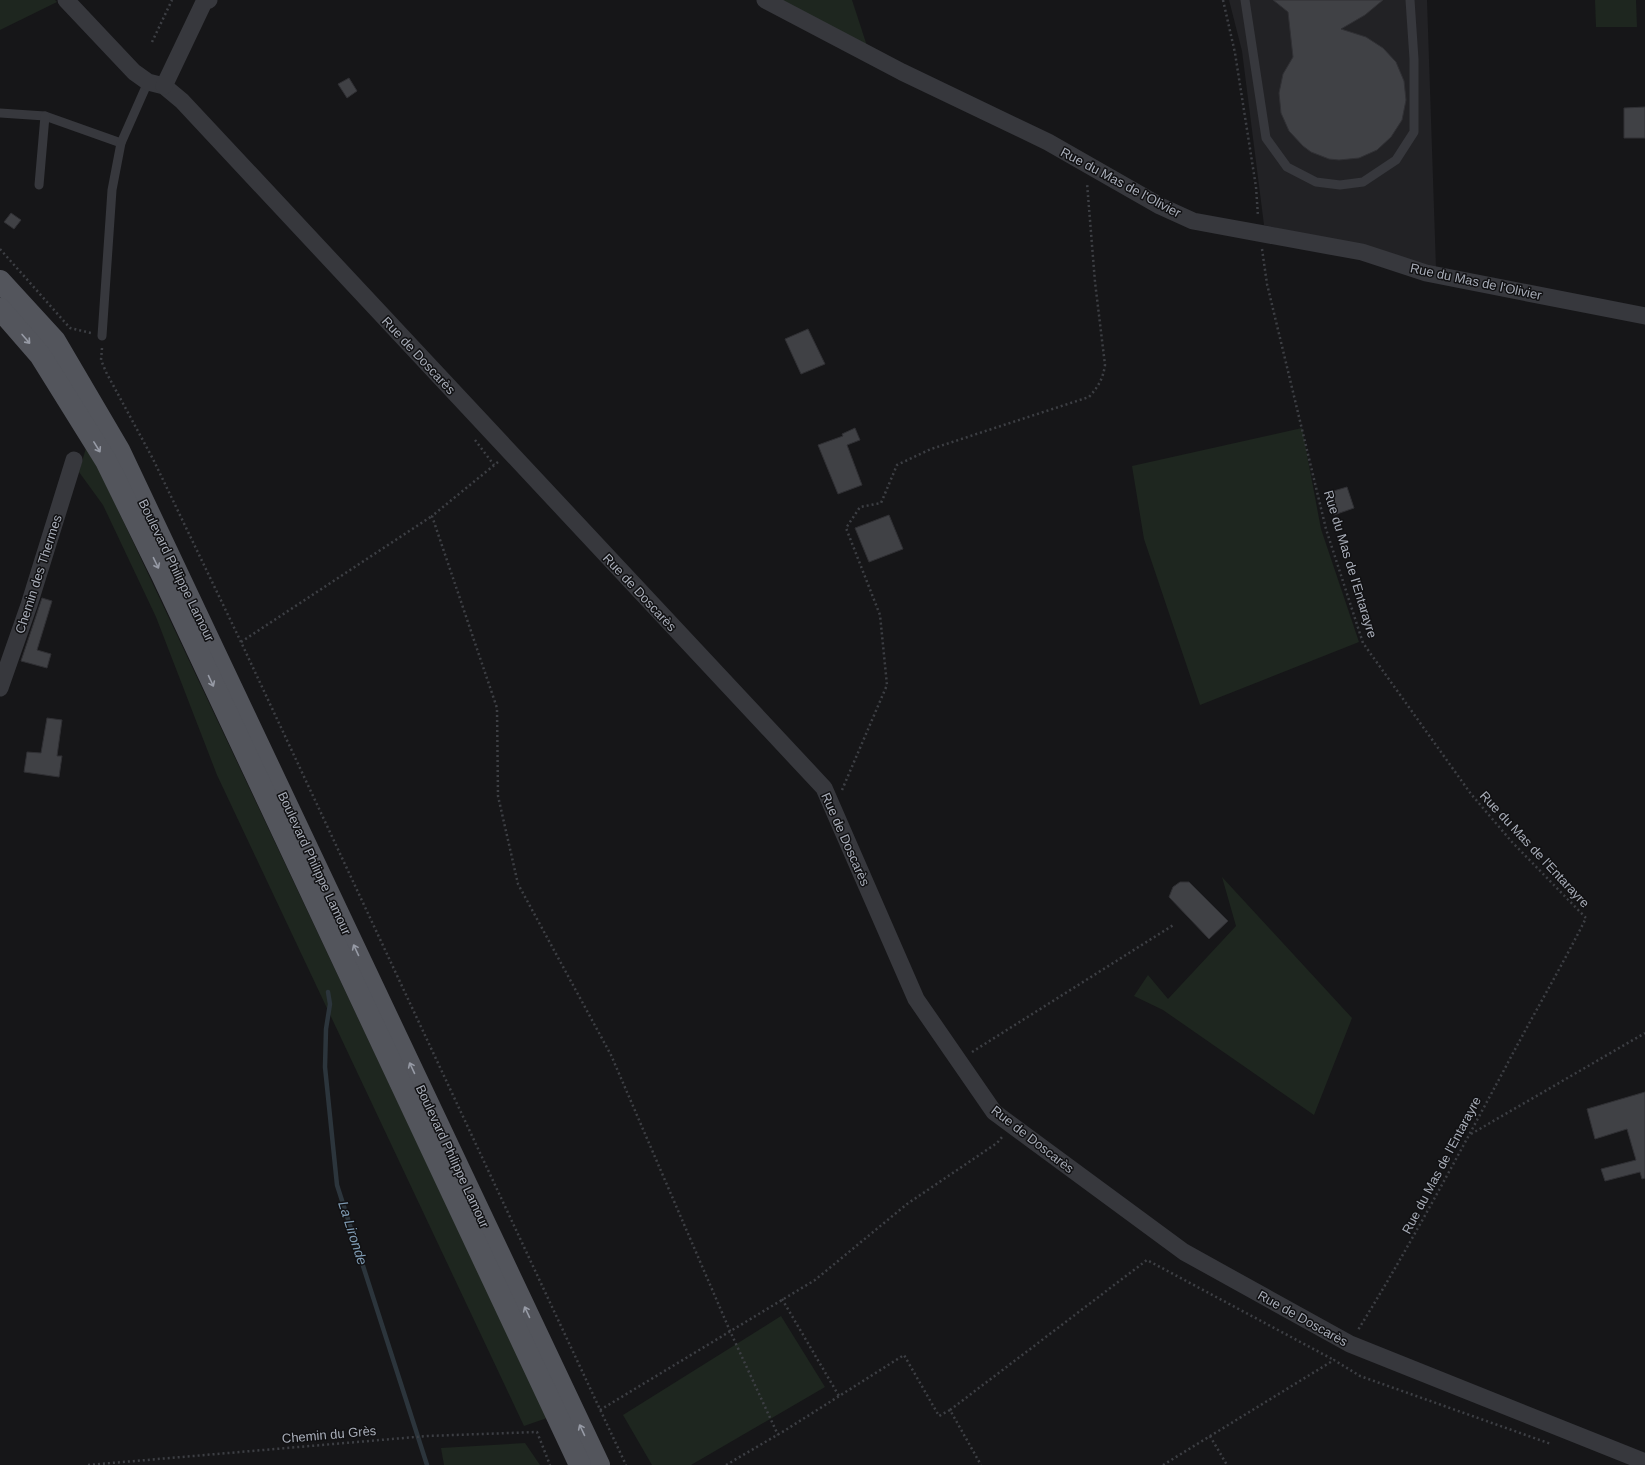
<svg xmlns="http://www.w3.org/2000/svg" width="1645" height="1465" font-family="Helvetica,sans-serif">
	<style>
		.built { fill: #222225 }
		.green { fill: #1e261f }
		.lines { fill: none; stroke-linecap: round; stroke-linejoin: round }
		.stream { stroke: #2c353c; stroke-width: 4.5 }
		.building { fill: #404145; stroke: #303034 }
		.path { stroke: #3d3f44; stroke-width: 2.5; stroke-dasharray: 2 3; stroke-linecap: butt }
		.service { stroke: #37383d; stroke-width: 9 }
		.minor { stroke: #37383d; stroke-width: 17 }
		.primary { stroke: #53555c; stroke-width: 22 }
		.oneway { stroke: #979ba6 }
		.labels { text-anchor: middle; stroke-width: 3; stroke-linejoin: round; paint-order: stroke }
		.street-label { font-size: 13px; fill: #a8adb8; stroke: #111113 }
		.water-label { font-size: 14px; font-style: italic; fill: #7f9bb3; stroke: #111113 }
	</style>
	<rect width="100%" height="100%" fill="#161618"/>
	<path class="built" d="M1229,0H1427L1436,268L1264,225L1242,51Z"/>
	<g class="green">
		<path d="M0,0H55L57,2L0,30Z"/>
		<path d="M777,0H852L868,49Z"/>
		<path d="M1595,0H1636L1637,27H1596Z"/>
		<path d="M1302,428L1321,529L1359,642L1200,705L1144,539L1132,466Z"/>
		<path d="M86,448L100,472L547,1418L524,1426L217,775L156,617L103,505L79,472Z"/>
		<path d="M1222,877L1352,1018L1314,1115L1163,1010L1134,996L1148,975L1168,999L1236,926Z"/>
		<path d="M781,1316L825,1387L691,1465H652L623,1415Z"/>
		<path d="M525,1443L540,1465H444L441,1448Z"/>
	</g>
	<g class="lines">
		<path class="stream" d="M328,992L330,1004L326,1029L325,1067L337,1185L427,1465"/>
	</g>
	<g class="building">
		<path d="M1273,0H1383L1365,15L1341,29L1366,37L1383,48L1396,62L1404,81L1406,100L1402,120L1391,137L1377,150L1359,158L1339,160L1329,159L1311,152L1303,146L1289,131L1281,113L1279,93L1283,74L1293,57L1288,12Z"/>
		<path d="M349,78L357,91L347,98L338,84Z"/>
		<path d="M1645,107V138H1624V108Z"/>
		<path d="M11,213L21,220L14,229L4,222Z"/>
		<path d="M808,329L825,364L801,374L785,339Z"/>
		<path d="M855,428L860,440L847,445L862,485L838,494L818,445L843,436L842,434Z"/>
		<path d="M1347,487L1354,508L1334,515L1327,493Z"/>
		<path d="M889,515L903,549L869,562L855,528Z"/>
		<path d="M42,598L52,601L37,650L51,654L47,668L21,661Z"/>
		<path d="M47,718L62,720L57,756H62L59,777L24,772L27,752L41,753Z"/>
		<path d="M1180,882H1189L1228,921L1209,939L1169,897L1173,887Z"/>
		<path d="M1645,1092V1178L1642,1179L1640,1172L1605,1181L1601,1169L1636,1160L1627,1129L1595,1139L1587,1109Z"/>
	</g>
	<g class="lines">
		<g class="path">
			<path d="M1223,0L1235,53L1256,187L1258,216"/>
			<path d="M152,42L172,0"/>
			<path d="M0,249L70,328L91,333"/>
			<path d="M1262,249L1267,284L1326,529L1363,643L1471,794L1512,842L1586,918C1560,970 1530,1020 1503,1072C1456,1159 1410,1246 1358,1330"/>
			<path d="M102,348L101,360L106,372L153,459L241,642L626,1465"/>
			<path d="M475,440L494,465"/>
			<path d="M498,462L432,516L497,708L498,796L518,884L611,1055L730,1331L778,1435"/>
			<path d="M241,642L432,516"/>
			<path d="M842,790L887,685L880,615L846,528L860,507L881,503L897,465L931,449L1089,397C1098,387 1103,379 1105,365L1095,282L1087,183"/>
			<path d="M972,1052L1175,924"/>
			<path d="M1471,1134L1645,1033"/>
			<path d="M782,1299L839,1396"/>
			<path d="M600,1410L815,1280L907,1204L997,1143L1002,1137"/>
			<path d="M950,1410L1147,1260L1334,1360"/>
			<path d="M1210,1436L1227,1465"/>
			<path d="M88,1465L427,1436L537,1432L550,1465"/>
			<path d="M726,1465L784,1431L904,1355L939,1416L950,1410L981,1465"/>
			<path d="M1163,1465L1334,1360L1360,1376L1551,1444"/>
		</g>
		<g class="service">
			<path d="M1245,0L1266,138L1287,167L1316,182L1340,185L1363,182L1396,160L1414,132V59L1410,0"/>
			<path d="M0,113L45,116L121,143"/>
			<path d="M39,185L45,116"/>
			<path d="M102,336L112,190L121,143L148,82"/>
		</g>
		<g class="minor">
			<path d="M66,0L134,72L148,82L164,86L182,101L824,788L916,999L994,1112L1184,1252L1350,1344L1645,1462"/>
			<path d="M765,0L902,72L1048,142L1160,206L1193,221L1362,252L1426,273L1645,316"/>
			<path d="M164,86L204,2L209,0"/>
			<path d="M0,688L29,605L74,460"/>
		</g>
		<g class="primary">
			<path d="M0,281L55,341L119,450L599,1465"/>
			<path d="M0,309L40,355L106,461L162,575L580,1465"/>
		</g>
	</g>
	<defs><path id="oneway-shaft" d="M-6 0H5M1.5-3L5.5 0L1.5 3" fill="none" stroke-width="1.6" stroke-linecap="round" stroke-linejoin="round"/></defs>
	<g class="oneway">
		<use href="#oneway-shaft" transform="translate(26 339) rotate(49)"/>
		<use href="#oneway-shaft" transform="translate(97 447) rotate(58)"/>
		<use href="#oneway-shaft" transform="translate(156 563) rotate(64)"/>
		<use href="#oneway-shaft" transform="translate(211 681) rotate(65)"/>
		<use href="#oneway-shaft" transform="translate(356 950) rotate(-115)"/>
		<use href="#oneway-shaft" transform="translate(412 1068) rotate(-115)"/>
		<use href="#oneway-shaft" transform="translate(527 1312) rotate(-115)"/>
		<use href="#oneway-shaft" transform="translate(582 1430) rotate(-115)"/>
	</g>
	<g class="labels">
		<g class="street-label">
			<text transform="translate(1121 182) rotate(28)" y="5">Rue du Mas de l'Olivier</text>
			<text transform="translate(1476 281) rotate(12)" y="5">Rue du Mas de l'Olivier</text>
			<text transform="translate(419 355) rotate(47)" y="5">Rue de Doscarès</text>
			<text transform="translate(1351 564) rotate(73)" y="5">Rue du Mas de l'Entarayre</text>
			<text transform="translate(177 570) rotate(64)" y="5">Boulevard Philippe Lamour</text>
			<text transform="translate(38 574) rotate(-72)" y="5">Chemin des Thermes</text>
			<text transform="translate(640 592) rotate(47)" y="5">Rue de Doscarès</text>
			<text transform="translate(846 839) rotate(66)" y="5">Rue de Doscarès</text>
			<text transform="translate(1535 849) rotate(47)" y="5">Rue du Mas de l'Entarayre</text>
			<text transform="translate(315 863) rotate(65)" y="5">Boulevard Philippe Lamour</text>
			<text transform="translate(1033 1139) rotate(38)" y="5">Rue de Doscarès</text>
			<text transform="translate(453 1156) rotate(65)" y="5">Boulevard Philippe Lamour</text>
			<text transform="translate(1441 1165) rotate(-62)" y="5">Rue du Mas de l'Entarayre</text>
			<text transform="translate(1303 1318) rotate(29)" y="5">Rue de Doscarès</text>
			<text transform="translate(329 1434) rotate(-5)" y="5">Chemin du Grès</text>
		</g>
		<g class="water-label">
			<text transform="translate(353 1233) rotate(72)" y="5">La Lironde</text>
		</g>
	</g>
</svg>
